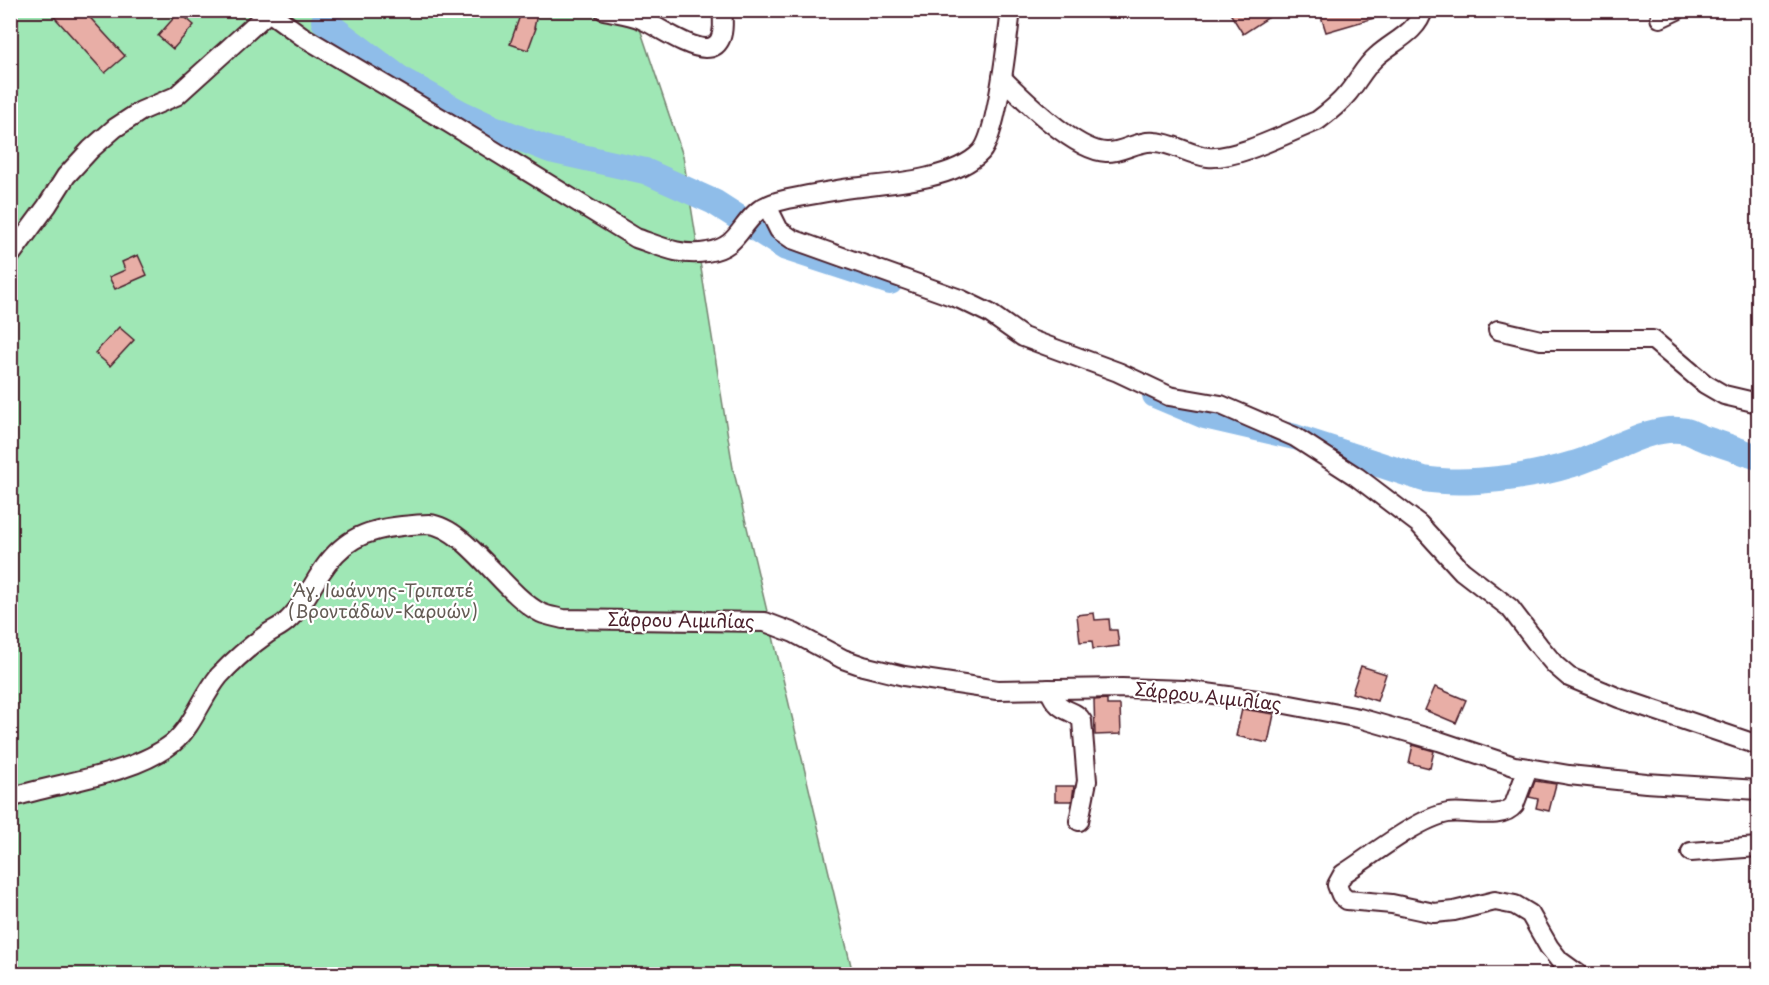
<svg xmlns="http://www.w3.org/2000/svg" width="1769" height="985" font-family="'Playpen Sans',sans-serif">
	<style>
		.green { fill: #9fe7b5; stroke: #748370; stroke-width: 1.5 }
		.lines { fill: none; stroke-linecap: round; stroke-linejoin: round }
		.river { stroke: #8fbde9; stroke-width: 26 }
		.building { fill: #e8aea6; stroke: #4a1f2b; stroke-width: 1.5 }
		.minor-casing { stroke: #4a1f2b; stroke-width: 22 }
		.minor { stroke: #fff; stroke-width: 18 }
		.labels { text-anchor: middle; stroke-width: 4.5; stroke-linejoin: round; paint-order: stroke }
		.park-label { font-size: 18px; fill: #645b54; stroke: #fff }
		.street-label { font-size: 18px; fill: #4a1f2b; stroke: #fff }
	</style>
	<rect width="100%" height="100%" fill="#fff"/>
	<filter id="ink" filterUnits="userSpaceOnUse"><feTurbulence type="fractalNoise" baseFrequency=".0167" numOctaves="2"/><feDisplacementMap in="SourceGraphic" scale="12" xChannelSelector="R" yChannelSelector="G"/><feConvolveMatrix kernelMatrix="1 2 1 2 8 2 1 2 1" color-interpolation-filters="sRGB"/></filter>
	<g filter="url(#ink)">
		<path class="green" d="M10,11H634L683,156L733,468L853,974H11Z"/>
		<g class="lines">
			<g class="river">
				<path d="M324,21L402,80L461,113L491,127L550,150L645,171L714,202L786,248L890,282"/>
				<path d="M1155,395L1205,416L1295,437L1424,479C1468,486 1531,477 1573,464C1606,455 1651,423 1686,431C1691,432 1697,436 1702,438C1721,444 1740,451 1758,457"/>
			</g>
		</g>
		<g class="building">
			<path d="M48,10H83L125,56L105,73Z"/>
			<path d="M522,10H538L534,28H536L528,50L510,44Z"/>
			<path d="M1228,10H1280L1243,34Z"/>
			<path d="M1319,10H1388V14L1326,32Z"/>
			<path d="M179,12L194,25L173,49L158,36Z"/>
			<path d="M138,255L147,275L115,289L109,277L125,270L122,262Z"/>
			<path d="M119,327L134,340L110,366L95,353Z"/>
			<path d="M1094,613L1095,620L1109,619L1110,630H1117L1119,646L1093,649L1092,641L1080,642L1077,615Z"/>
			<path d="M1361,666L1386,674L1377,701L1352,693Z"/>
			<path d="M1435,687L1466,700L1456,723L1425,710Z"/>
			<path d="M1107,699V705H1120L1121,734L1095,735L1094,700Z"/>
			<path d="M1242,709L1274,714L1268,743L1236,736Z"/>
			<path d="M1413,745L1434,751L1430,768L1409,763Z"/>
			<path d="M1535,781L1556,784L1549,811L1536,808L1538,799L1529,797Z"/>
			<path d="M1055,786H1074L1072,801H1055Z"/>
		</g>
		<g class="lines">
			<defs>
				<g id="minor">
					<path d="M604,10C617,13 629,14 641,19C670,32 731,82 722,10"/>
					<path d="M269,12L302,36L449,123L636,238C659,246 682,257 707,252C738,247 738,228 758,211C765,205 779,201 788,199C809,195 830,191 851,188C887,184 955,180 981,152C998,133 1007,40 1011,10"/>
					<path d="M1660,18L1677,10"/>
					<path d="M1002,78C1023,99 1075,151 1106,152C1122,153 1138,140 1155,142C1174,143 1189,155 1208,157C1236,160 1289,132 1317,121C1328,113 1339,104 1348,93C1358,81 1365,66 1377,56C1392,42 1418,32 1423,10"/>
					<path d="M767,206L779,230L792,239L960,299L989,313L1023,337L1118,372L1169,396L1221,405L1295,437L1357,477L1419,524L1462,571L1510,608L1539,646L1555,665L1569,677L1619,698L1758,745"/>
					<path d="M10,256L47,206L66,176L91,149L115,128L141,111L176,96L271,10"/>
					<path d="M1498,330L1541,340H1653L1705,384L1724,395L1758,403"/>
					<path d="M1049,689C1059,716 1074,707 1082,721L1087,781L1079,821"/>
					<path d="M1528,768L1514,805C1502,821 1467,810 1448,813C1418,818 1370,857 1343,874L1337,885L1341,895L1347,900L1392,904L1434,913L1454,911L1495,901L1515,905L1530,914L1549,947L1560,961L1578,974"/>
					<path d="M10,798C59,782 133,775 173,743C193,726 202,697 219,676C233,661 250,646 267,634C274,629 283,626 289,619C302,607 310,589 320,574C341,541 363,530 402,526C411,525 420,524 429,524C466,527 505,595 541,613C548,616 556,617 563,619L765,622L794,633L843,659L863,666L904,676L997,690L1122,688L1184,690L1280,703L1359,718L1439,741L1514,766L1528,768L1569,775L1646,783L1758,790"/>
					<path d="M1691,852L1758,847"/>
				</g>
			</defs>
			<use href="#minor" class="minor-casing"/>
			<use href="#minor" class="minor"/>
		</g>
	</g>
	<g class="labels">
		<g class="park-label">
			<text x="383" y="597">Άγ. Ιωάννης-Τριπατέ<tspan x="383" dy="21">(Βροντάδων-Καρυών)</tspan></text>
		</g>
		<g class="street-label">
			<text transform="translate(681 621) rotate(1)" y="6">Σάρρου Αιμιλίας</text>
			<text transform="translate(1208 697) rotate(6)" y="6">Σάρρου Αιμιλίας</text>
		</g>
	</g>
	<rect width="1769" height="985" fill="none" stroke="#fff" stroke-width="36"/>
	<rect x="18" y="18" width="1733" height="949" fill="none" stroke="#4a1f2b" stroke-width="2" filter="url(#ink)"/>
</svg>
